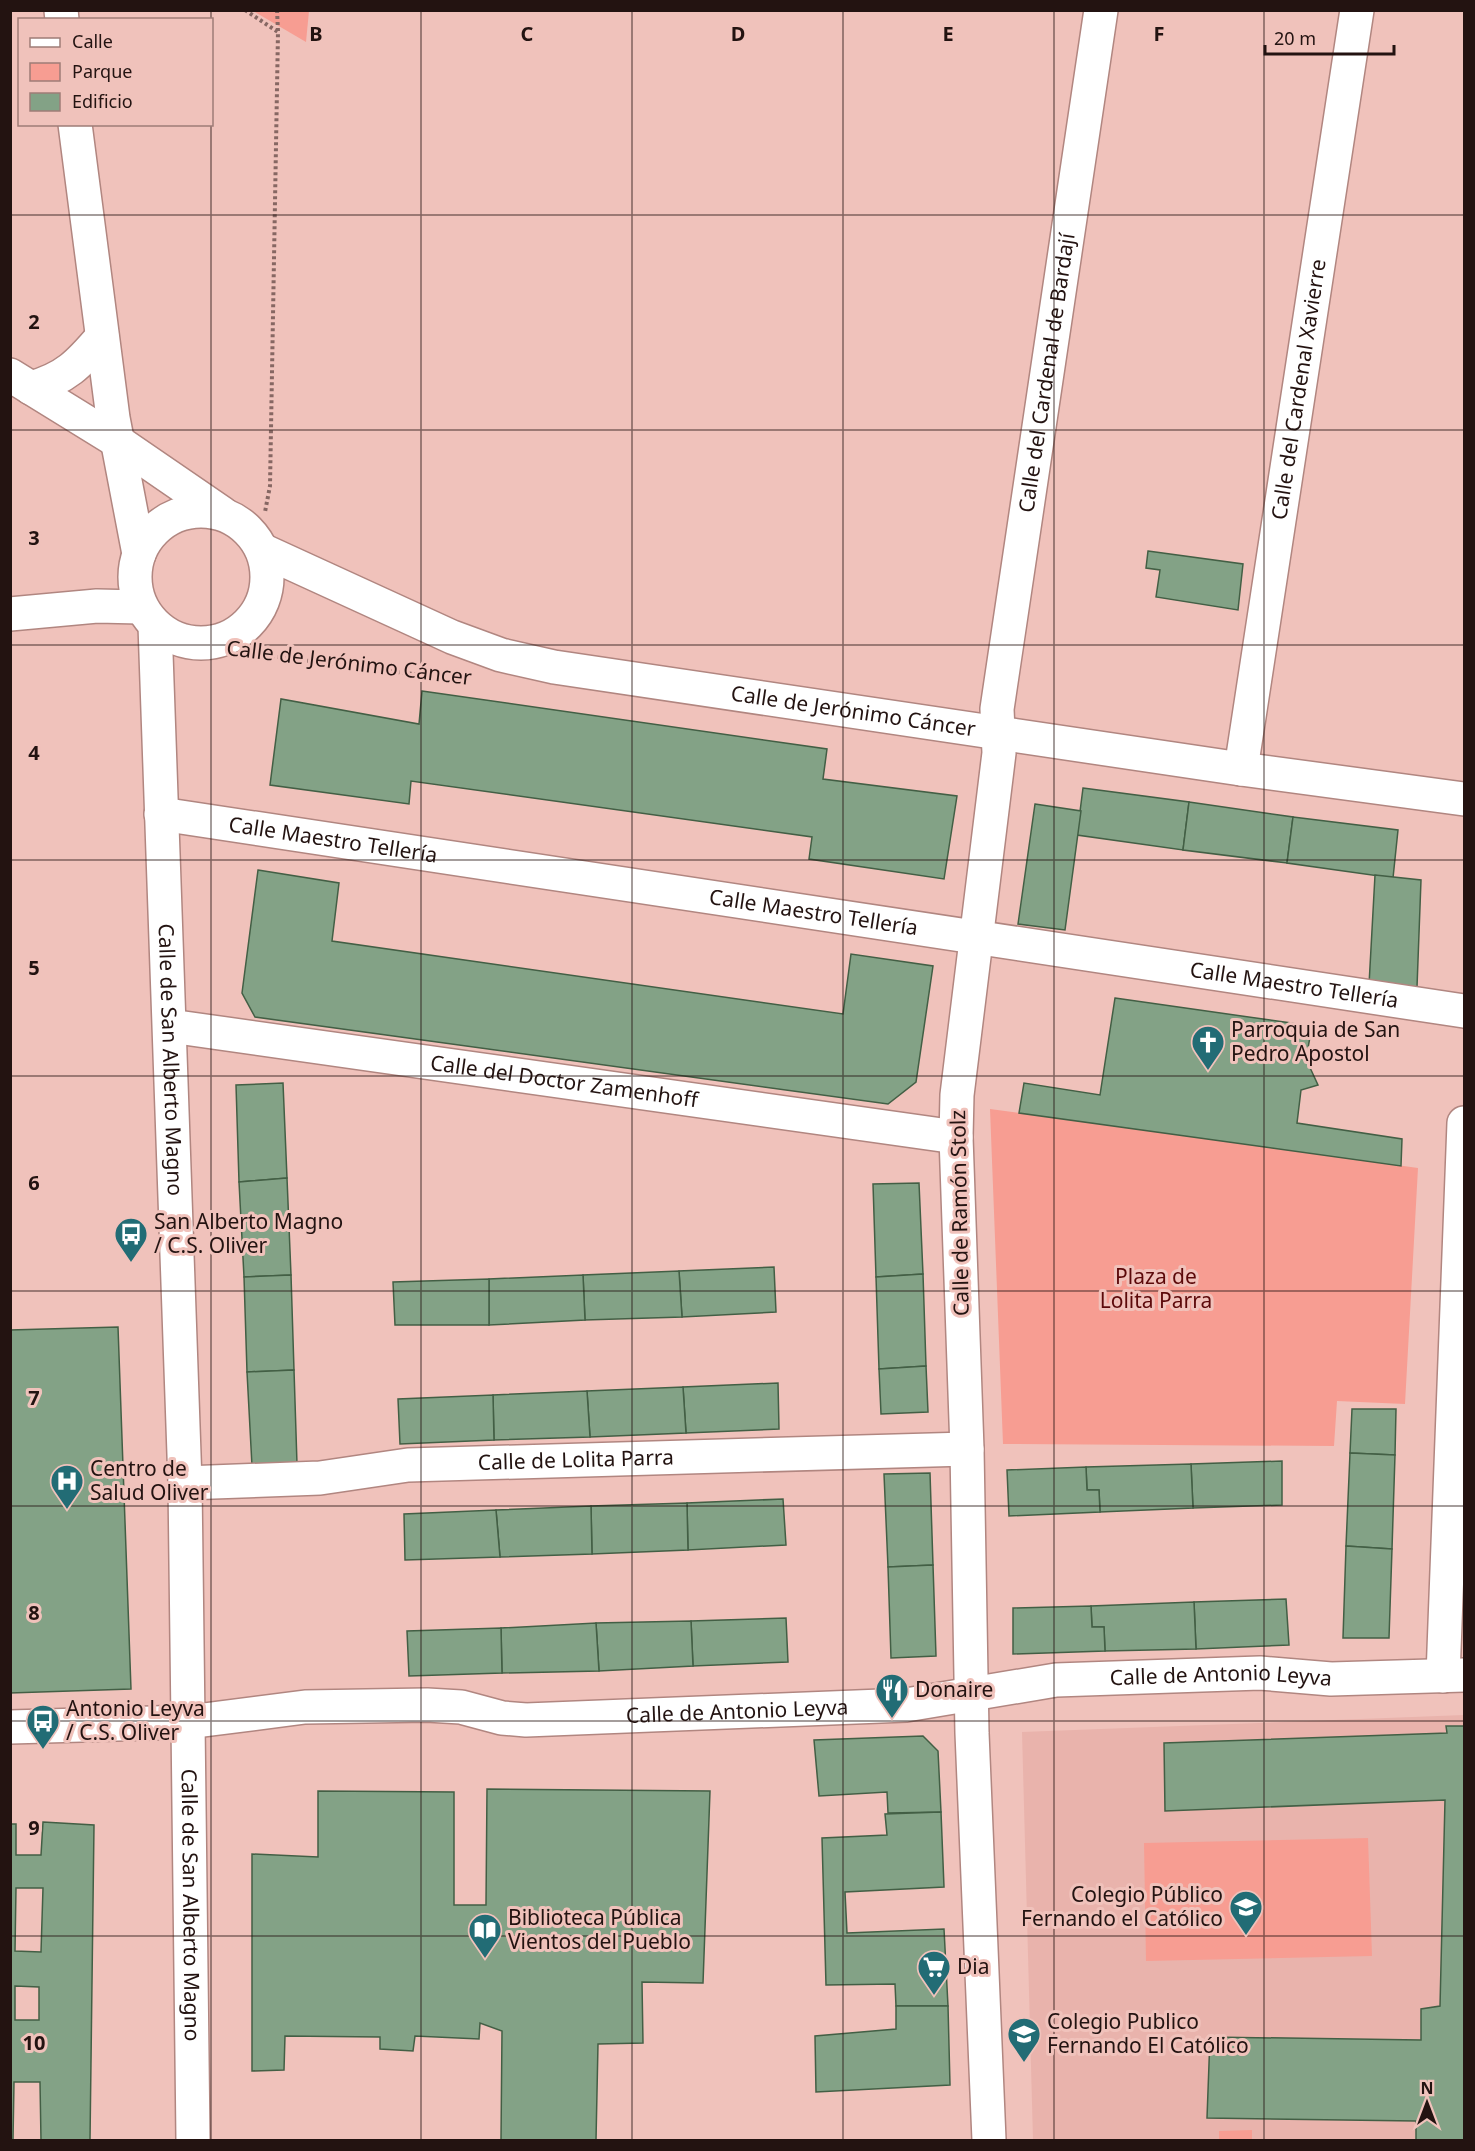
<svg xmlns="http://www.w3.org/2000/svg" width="1475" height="2151" font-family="'Noto Sans',sans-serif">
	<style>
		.built { fill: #e9b3ac }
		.green { fill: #f79d92 }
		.building { fill: #83a286; stroke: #435f45; stroke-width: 1.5; fill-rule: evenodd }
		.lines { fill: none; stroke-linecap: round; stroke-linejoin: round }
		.street-casing { stroke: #b18680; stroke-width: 36 }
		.secondary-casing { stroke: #b18680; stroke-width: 36 }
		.path { stroke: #866763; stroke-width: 4; stroke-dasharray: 3 3; stroke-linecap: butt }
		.street { stroke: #fff; stroke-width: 33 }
		.secondary { stroke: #fff; stroke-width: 33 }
		.grid { fill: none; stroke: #231311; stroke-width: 1.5; stroke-opacity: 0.55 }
		.labels { text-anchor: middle; stroke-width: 6; stroke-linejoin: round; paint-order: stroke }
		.street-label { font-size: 21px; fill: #231311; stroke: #f0c2bb }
		.poi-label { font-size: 21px; fill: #231311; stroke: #f0c2bb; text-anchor: start }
		.park-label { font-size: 21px; fill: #5c090a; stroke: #f0c2bb }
		.grid-label { font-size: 20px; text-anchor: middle; font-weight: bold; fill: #231311; stroke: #f0c2bb; stroke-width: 6; stroke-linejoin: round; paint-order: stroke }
	</style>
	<rect width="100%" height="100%" fill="#f0c2bb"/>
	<path class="built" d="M1464,1715V2140H1033L1022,1732Z"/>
	<g class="green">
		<path d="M253,11H309L306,42Z"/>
		<path d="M990,1109L1418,1168L1405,1404L1337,1401L1334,1446L1003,1444Z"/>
		<path d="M1368,1838L1372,1956L1146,1961L1144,1843Z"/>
		<path d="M1252,2130V2140H1219V2131Z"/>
	</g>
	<g class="building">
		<path d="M1148,551L1243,564L1238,610L1156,597L1160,570L1146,568Z"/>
		<path d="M422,691L827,749L823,779L957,796L944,879L809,859L812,837L411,781L409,804L270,785L281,699L419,724Z"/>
		<path d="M1083,788L1189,802L1183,850L1077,835Z"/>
		<path d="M1189,802L1293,817L1287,863L1183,850Z"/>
		<path d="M1035,804L1081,811L1065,930L1018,924Z"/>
		<path d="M1293,817L1398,830L1393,878L1287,863Z"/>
		<path d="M258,870L339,883L332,941L843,1014L851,954L933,966L916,1082L888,1104L255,1017L242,993Z"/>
		<path d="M1375,875L1421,880L1417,987L1369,985Z"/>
		<path d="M1115,998L1312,1026L1306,1059L1318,1085L1301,1090L1297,1123L1402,1139L1401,1166L1019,1113L1024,1083L1100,1095Z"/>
		<path d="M283,1083L287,1178L239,1182L236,1085Z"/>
		<path d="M287,1178L291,1275L244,1277L239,1182Z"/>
		<path d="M919,1183L923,1274L876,1277L873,1184Z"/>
		<path d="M774,1267L776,1312L682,1317L679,1271Z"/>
		<path d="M679,1271L682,1317L585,1320L583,1275Z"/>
		<path d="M923,1274L926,1366L879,1369L876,1277Z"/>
		<path d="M291,1275L294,1370L247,1372L244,1277Z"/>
		<path d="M583,1275L585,1320L489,1325V1279Z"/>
		<path d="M489,1279V1325H395L393,1282Z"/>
		<path d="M118,1327L131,1689L10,1693V1330Z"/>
		<path d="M926,1366L928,1412L881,1414L879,1369Z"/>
		<path d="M294,1370L297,1464L252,1466L247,1372Z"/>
		<path d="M778,1383L779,1429L686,1433L683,1387Z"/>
		<path d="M683,1387L686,1433L590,1437L587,1391Z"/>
		<path d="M587,1391L590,1437L494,1440L493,1395Z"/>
		<path d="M493,1395L494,1440L400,1444L398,1399Z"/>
		<path d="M1352,1409H1396L1395,1455L1350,1453Z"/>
		<path d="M1350,1453L1395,1455L1392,1549L1346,1546Z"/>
		<path d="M1282,1461V1505L1193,1508L1191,1464Z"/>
		<path d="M1191,1464L1193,1508L1100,1512L1099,1490H1087L1086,1467Z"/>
		<path d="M1086,1467L1087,1490H1099L1100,1512L1009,1516L1007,1470Z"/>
		<path d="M930,1473L933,1565L888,1567L884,1474Z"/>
		<path d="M783,1499L786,1545L688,1550L687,1503Z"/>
		<path d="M687,1503L688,1550L592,1554L591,1506Z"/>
		<path d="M591,1506L592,1554L500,1557L496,1510Z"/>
		<path d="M496,1510L500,1557L405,1560L404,1514Z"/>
		<path d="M1346,1546L1392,1549L1389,1638H1343Z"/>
		<path d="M933,1565L936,1656L891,1658L888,1567Z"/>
		<path d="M1286,1599L1289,1645L1196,1649L1194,1602Z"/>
		<path d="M1194,1602L1196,1649L1105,1651L1104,1627H1092L1091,1606Z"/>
		<path d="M1091,1606L1092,1627H1104L1105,1651L1013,1654V1608Z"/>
		<path d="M786,1618L788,1662L693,1666L691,1621Z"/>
		<path d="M691,1621L693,1666L599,1671L596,1623Z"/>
		<path d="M596,1623L599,1671L502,1673L501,1628Z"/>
		<path d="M501,1628L502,1673L409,1676L407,1631Z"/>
		<path d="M1446,1726H1464V2140H1416V2121L1207,2118L1210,2037L1421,2040V2009L1440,2006L1445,1800L1165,1811L1164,1743L1447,1733Z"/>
		<path d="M923,1736L938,1751L941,1812L888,1813L887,1792L819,1796L814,1740Z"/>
		<path d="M487,1789L710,1791L703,1983L642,1982L643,2043L598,2044L596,2140H501L502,2031L480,2023L479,2039L415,2036L413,2051L380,2049V2037L285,2036L284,2070L252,2071V1854L318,1857V1791L454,1792V1905H486Z"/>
		<path d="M941,1812L944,1887L845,1892L847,1933L944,1929L948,2006H896L895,1984L826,1985L822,1838L887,1835L885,1814Z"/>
		<path d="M43,1822L94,1825L90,2140H41L40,2082H14L13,2140H10V1824H16V1855H41ZM16,1888H43L41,1952L15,1951ZM15,1986L39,1987V2020H15Z"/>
		<path d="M896,2006H948L950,2085L816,2092L815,2036L896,2029Z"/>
	</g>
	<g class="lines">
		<defs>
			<g id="street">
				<path d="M10,614L97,606L140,607"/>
				<path id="s1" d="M1241,769L1357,10"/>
				<path id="s2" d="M161,814L1464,1011"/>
				<path id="s3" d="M170,1026L956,1137"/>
				<path id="s4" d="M185,1483L320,1478L408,1465L967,1449"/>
				<path d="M1443,1676L1464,1123"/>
				<path id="s5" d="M188,1722L193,2140"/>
				<path id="s6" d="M989,2140L972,1733L967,1449L956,1137L957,1095L999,753L997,709L1101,10"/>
			</g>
			<g id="secondary">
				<path d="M61,10L62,20"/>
				<path d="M75,124L113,418L139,554"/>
				<path d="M10,375L117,441L222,513"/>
				<path d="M31,388C66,378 79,364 102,337"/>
				<circle cx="201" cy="577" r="66"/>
				<path id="s7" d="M262,550L452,637L501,655L554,667L1241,769L1464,799"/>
				<path id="s8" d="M155,625L185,1483L188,1722"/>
				<path id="s9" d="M10,1727L188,1722L305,1707L427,1705L461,1707L502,1718L526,1720L906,1705L1056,1680L1260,1673L1331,1679L1464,1675"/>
			</g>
		</defs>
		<use href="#street" class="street-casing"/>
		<use href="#secondary" class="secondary-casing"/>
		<g class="path">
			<path d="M245,10L278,32L270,486L265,512"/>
			<path d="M277,10L278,31"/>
			<path d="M207,643L246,653L445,678"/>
		</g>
		<use href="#street" class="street"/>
		<use href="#secondary" class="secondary"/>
	</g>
	<path class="grid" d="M211,10V20M421,10V2140M632,10V2140M843,10V2140M1054,10V2140M1264,10V2140M211,124V2140M10,215H1464M10,430H1464M10,645H1464M10,860H1464M10,1076H1464M10,1291H1464M10,1506H1464M10,1721H1464M10,1936H1464"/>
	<defs>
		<symbol id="church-pin" viewBox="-11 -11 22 30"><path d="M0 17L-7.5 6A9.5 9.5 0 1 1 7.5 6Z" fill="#226c75" stroke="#f0c2bb"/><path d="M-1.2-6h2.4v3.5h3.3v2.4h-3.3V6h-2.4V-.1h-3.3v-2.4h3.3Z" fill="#fff"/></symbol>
		<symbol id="bus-pin" viewBox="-11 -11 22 30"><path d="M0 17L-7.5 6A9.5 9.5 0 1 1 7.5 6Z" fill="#226c75" stroke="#f0c2bb"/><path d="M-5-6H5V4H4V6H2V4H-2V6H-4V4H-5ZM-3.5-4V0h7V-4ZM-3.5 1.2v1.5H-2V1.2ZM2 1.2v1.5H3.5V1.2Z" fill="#fff"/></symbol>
		<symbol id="hospital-pin" viewBox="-11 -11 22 30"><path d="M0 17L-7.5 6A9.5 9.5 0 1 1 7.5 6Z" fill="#226c75" stroke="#f0c2bb"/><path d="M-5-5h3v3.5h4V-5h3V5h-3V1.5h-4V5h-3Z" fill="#fff"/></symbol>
		<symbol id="restaurant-pin" viewBox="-11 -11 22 30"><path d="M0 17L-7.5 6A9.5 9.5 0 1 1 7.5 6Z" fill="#226c75" stroke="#f0c2bb"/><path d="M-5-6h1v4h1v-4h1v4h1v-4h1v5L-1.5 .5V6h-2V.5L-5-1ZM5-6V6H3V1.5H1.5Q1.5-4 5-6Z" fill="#fff"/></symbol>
		<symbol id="school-pin" viewBox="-11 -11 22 30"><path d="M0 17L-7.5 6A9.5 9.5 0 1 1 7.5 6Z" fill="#226c75" stroke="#f0c2bb"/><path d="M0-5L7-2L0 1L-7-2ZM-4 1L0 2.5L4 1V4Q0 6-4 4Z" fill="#fff"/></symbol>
		<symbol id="library-pin" viewBox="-11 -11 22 30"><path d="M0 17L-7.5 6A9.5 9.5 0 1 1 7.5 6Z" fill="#226c75" stroke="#f0c2bb"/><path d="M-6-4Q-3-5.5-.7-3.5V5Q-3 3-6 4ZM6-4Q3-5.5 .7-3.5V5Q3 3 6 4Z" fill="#fff"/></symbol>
		<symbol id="supermarket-pin" viewBox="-11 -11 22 30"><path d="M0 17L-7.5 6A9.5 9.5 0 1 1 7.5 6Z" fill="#226c75" stroke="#f0c2bb"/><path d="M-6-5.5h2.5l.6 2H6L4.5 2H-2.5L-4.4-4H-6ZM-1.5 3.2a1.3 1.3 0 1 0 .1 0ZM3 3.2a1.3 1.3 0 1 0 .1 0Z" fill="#fff"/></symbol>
	</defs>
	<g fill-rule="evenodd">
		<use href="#church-pin" x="1189" y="1023" width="38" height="52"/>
		<use href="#bus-pin" x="112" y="1215" width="38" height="52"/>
		<use href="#hospital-pin" x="48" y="1462" width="38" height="52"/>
		<use href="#restaurant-pin" x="873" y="1671" width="38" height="52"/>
		<use href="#bus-pin" x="24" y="1702" width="38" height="52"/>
		<use href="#school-pin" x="1227" y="1888" width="38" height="52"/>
		<use href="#library-pin" x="466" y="1911" width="38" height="52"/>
		<use href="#supermarket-pin" x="915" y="1948" width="38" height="52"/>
		<use href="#school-pin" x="1005" y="2015" width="38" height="52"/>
	</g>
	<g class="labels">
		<g class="street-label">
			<text dy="7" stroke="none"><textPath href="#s6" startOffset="1774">Calle del Cardenal de Bardají</textPath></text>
			<text dy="7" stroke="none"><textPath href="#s1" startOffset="384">Calle del Cardenal Xavierre</textPath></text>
			<text transform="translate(349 663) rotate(7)" y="7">Calle de Jerónimo Cáncer</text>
			<text dy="7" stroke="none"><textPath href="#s7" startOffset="618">Calle de Jerónimo Cáncer</textPath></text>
			<text dy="7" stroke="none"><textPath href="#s2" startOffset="174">Calle Maestro Tellería</textPath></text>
			<text dy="7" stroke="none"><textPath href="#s2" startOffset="660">Calle Maestro Tellería</textPath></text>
			<text dy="7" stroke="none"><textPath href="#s2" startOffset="1146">Calle Maestro Tellería</textPath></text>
			<text dy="7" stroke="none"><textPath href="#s8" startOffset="435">Calle de San Alberto Magno</textPath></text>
			<text dy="7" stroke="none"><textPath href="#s3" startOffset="398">Calle del Doctor Zamenhoff</textPath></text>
			<text transform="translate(960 1213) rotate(-91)" y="7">Calle de Ramón Stolz</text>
			<text dy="7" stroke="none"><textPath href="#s4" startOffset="392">Calle de Lolita Parra</textPath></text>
			<text dy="7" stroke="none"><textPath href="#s9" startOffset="1216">Calle de Antonio Leyva</textPath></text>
			<text dy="7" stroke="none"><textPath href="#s9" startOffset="730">Calle de Antonio Leyva</textPath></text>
			<text dy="7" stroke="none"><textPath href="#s5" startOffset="183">Calle de San Alberto Magno</textPath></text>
		</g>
		<g class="poi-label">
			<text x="1231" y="1037">Parroquia de San<tspan x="1231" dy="24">Pedro Apostol</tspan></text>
			<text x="154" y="1229">San Alberto Magno<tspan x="154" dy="24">/ C.S. Oliver</tspan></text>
			<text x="90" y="1476">Centro de<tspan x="90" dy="24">Salud Oliver</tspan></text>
			<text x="915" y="1697">Donaire</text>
			<text x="66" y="1716">Antonio Leyva<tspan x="66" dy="24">/ C.S. Oliver</tspan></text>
			<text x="1223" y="1902" text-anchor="end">Colegio Público<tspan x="1223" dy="24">Fernando el Católico</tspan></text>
			<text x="508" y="1925">Biblioteca Pública<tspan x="508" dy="24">Vientos del Pueblo</tspan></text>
			<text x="957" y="1974">Dia</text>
			<text x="1047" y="2029">Colegio Publico<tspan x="1047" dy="24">Fernando El Católico</tspan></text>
		</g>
		<g class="park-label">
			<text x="1156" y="1284">Plaza de<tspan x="1156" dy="24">Lolita Parra</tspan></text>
		</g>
	</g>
	<g class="grid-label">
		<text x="316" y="41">B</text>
		<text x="527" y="41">C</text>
		<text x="738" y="41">D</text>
		<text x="948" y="41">E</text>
		<text x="1159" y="41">F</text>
		<text x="34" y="329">2</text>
		<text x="34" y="545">3</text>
		<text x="34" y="760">4</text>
		<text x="34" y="975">5</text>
		<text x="34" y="1190">6</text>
		<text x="34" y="1405">7</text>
		<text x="34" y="1620">8</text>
		<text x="34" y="1835">9</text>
		<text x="34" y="2050">10</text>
	</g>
	<rect width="1475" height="2151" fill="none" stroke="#231311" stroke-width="24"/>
	<rect x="18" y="18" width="195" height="108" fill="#f0c2bb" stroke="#9e7c77" stroke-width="1.5"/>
	<rect x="30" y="38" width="30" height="9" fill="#ffffff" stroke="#9e7c77" stroke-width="1.5"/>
	<text x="72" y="48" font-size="18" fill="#231311">Calle</text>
	<rect x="30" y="63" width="30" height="18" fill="#f79d92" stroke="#9e7c77" stroke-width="1.5"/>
	<text x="72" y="78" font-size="18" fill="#231311">Parque</text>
	<rect x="30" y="93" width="30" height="18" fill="#83a286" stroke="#9e7c77" stroke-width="1.5"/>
	<text x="72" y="108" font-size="18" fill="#231311">Edificio</text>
	<g transform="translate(1427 2103)" stroke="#f0c2bb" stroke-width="4.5" paint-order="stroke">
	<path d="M0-4.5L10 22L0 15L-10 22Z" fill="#231311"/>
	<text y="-9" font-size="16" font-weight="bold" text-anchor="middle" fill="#231311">N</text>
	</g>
	<path d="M1265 45v9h129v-9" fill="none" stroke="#231311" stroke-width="3"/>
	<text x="1274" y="45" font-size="18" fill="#231311" stroke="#f0c2bb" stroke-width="4.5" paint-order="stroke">20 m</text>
</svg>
